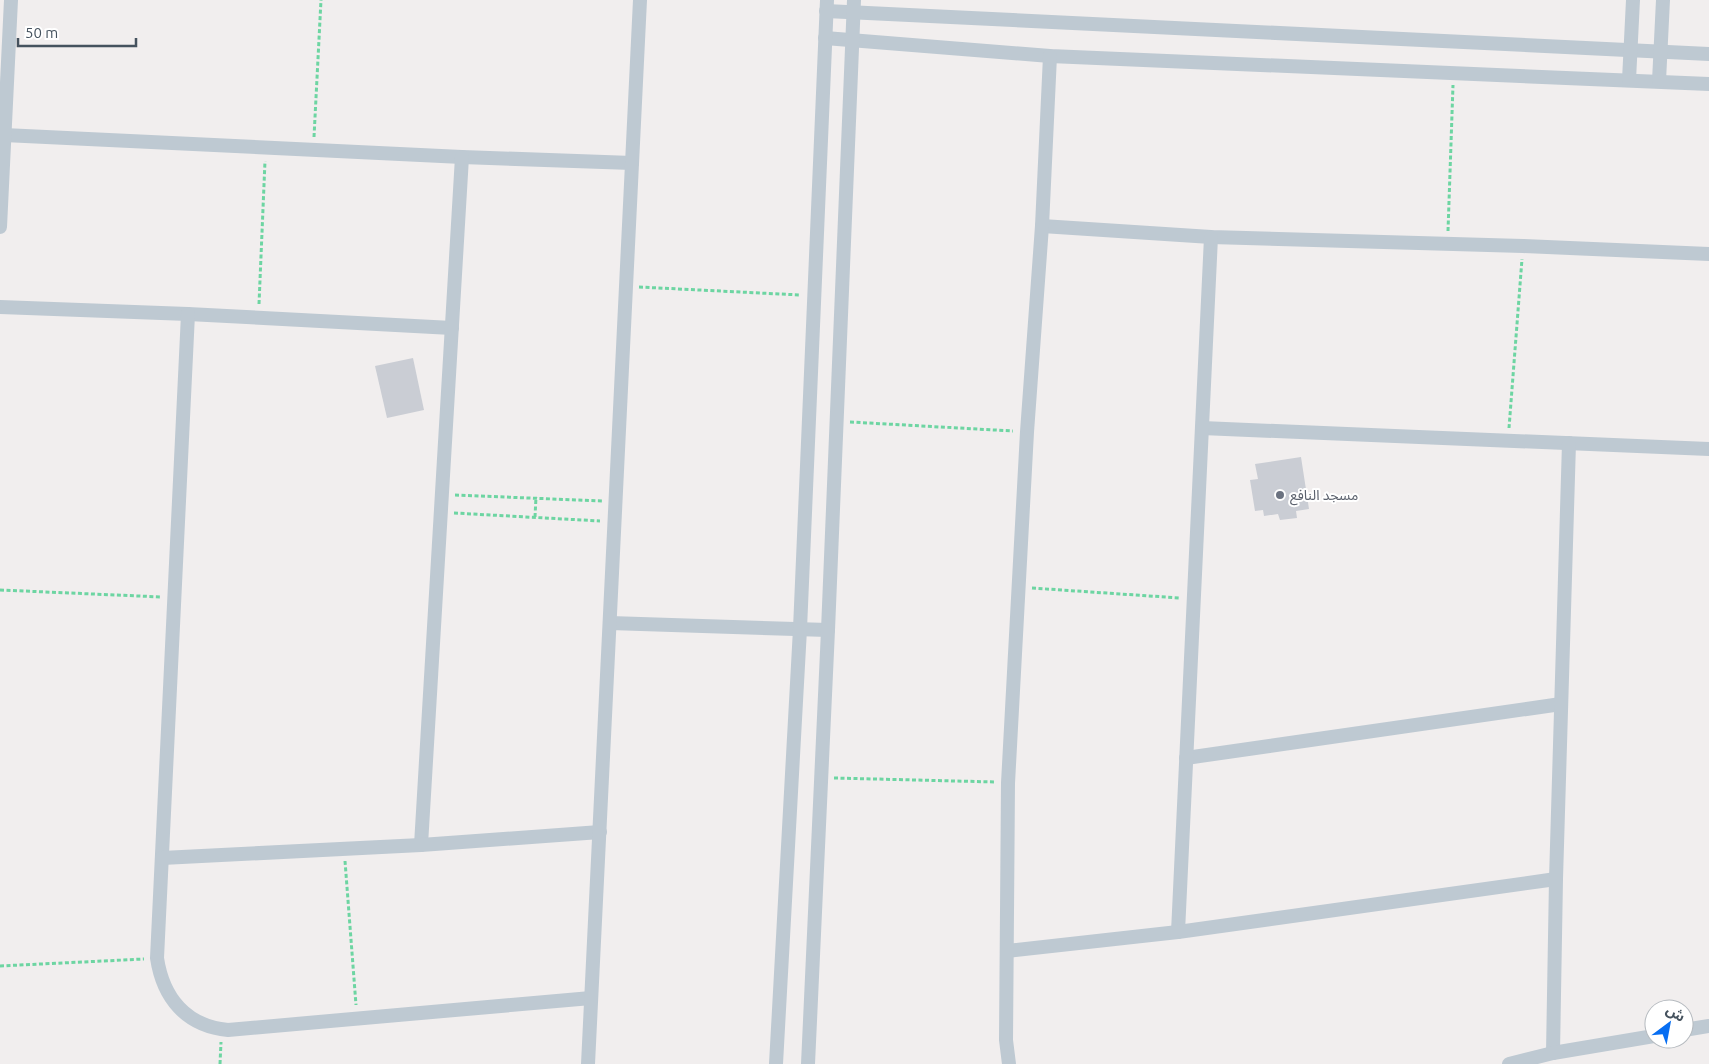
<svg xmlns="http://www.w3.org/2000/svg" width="1709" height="1064" font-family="Ubuntu,'Noto Sans Arabic',sans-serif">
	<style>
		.building { fill: #cacdd4 }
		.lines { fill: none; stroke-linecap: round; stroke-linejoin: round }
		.path { stroke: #6dd5a2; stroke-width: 3; stroke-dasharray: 4 2.5; stroke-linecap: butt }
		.minor { stroke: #bec9d2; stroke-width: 14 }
		.worship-dot { fill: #6b7280; stroke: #fff; stroke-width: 2 }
		.labels { text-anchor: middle; stroke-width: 4; stroke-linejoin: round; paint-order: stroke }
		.worship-label { font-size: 14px; fill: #5b616d; stroke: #fff; text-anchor: start }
	</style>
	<rect width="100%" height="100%" fill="#f1eeee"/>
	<g class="building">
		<path d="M413,358L424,410L387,418L375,366Z"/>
		<path d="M1301,457L1309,509L1296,511L1297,518L1280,520L1278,514L1264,516L1263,510L1255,511L1250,480L1258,479L1255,464Z"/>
	</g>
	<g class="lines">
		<g class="path">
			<path d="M314,137L321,0"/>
			<path d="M1448,231L1453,85"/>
			<path d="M639,287L800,295"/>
			<path d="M259,304L265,161"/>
			<path d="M850,422L1013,431"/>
			<path d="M1509,428L1522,259"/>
			<path d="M455,495L602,501"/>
			<path d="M454,513L600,521"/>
			<path d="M535,517L536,497"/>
			<path d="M1032,588L1180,598"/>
			<path d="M0,590L162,597"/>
			<path d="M834,778L996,782"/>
			<path d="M345,861L356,1005"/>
			<path d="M0,966L144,959"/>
			<path d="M220,1064L221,1042"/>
		</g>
		<g class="minor">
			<path d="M826,11L1709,54"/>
			<path d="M825,38L1050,56L1709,84"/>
			<path d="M1629,80L1633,0"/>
			<path d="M1659,81L1663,0"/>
			<path d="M4,135L462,157L632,163"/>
			<path d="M1042,226L1211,237L1523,246L1709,254"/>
			<path d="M0,227L11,0"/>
			<path d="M0,307L188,314L452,328"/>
			<path d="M188,314L157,958C163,998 186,1026 228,1030L591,998"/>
			<path d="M1202,428L1709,449"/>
			<path d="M610,623L828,630"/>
			<path d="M1186,758L1561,704"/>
			<path d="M421,845L462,157"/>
			<path d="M162,858L421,845L600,832"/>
			<path d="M1178,932L1211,237"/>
			<path d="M1007,951L1178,932L1556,879"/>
			<path d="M1684,1030L1709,1026"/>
			<path d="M1553,1053L1556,879L1569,443"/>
			<path d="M588,1064L640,0"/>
			<path d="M776,1064L800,629L827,0"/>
			<path d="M808,1064L828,630L854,0"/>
			<path d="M1009,1064L1006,1040L1008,783L1027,432L1042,226L1050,56"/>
			<path d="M1509,1064L1553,1053L1654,1036"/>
		</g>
	</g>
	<circle class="worship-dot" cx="1280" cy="495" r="5"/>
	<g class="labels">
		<g class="worship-label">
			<text x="1290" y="500">مسجد النافع</text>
		</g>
	</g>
	<g transform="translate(1669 1024) rotate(32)"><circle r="24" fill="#ffffff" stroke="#b5babf"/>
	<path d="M0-4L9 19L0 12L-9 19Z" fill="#076ef2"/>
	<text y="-8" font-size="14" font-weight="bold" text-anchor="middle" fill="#45525e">ش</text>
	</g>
	<path d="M18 38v8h118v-8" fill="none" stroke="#45525e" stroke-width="2.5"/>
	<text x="25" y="38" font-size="15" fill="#45525e" stroke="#ffffff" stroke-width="4" paint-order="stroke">50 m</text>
</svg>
